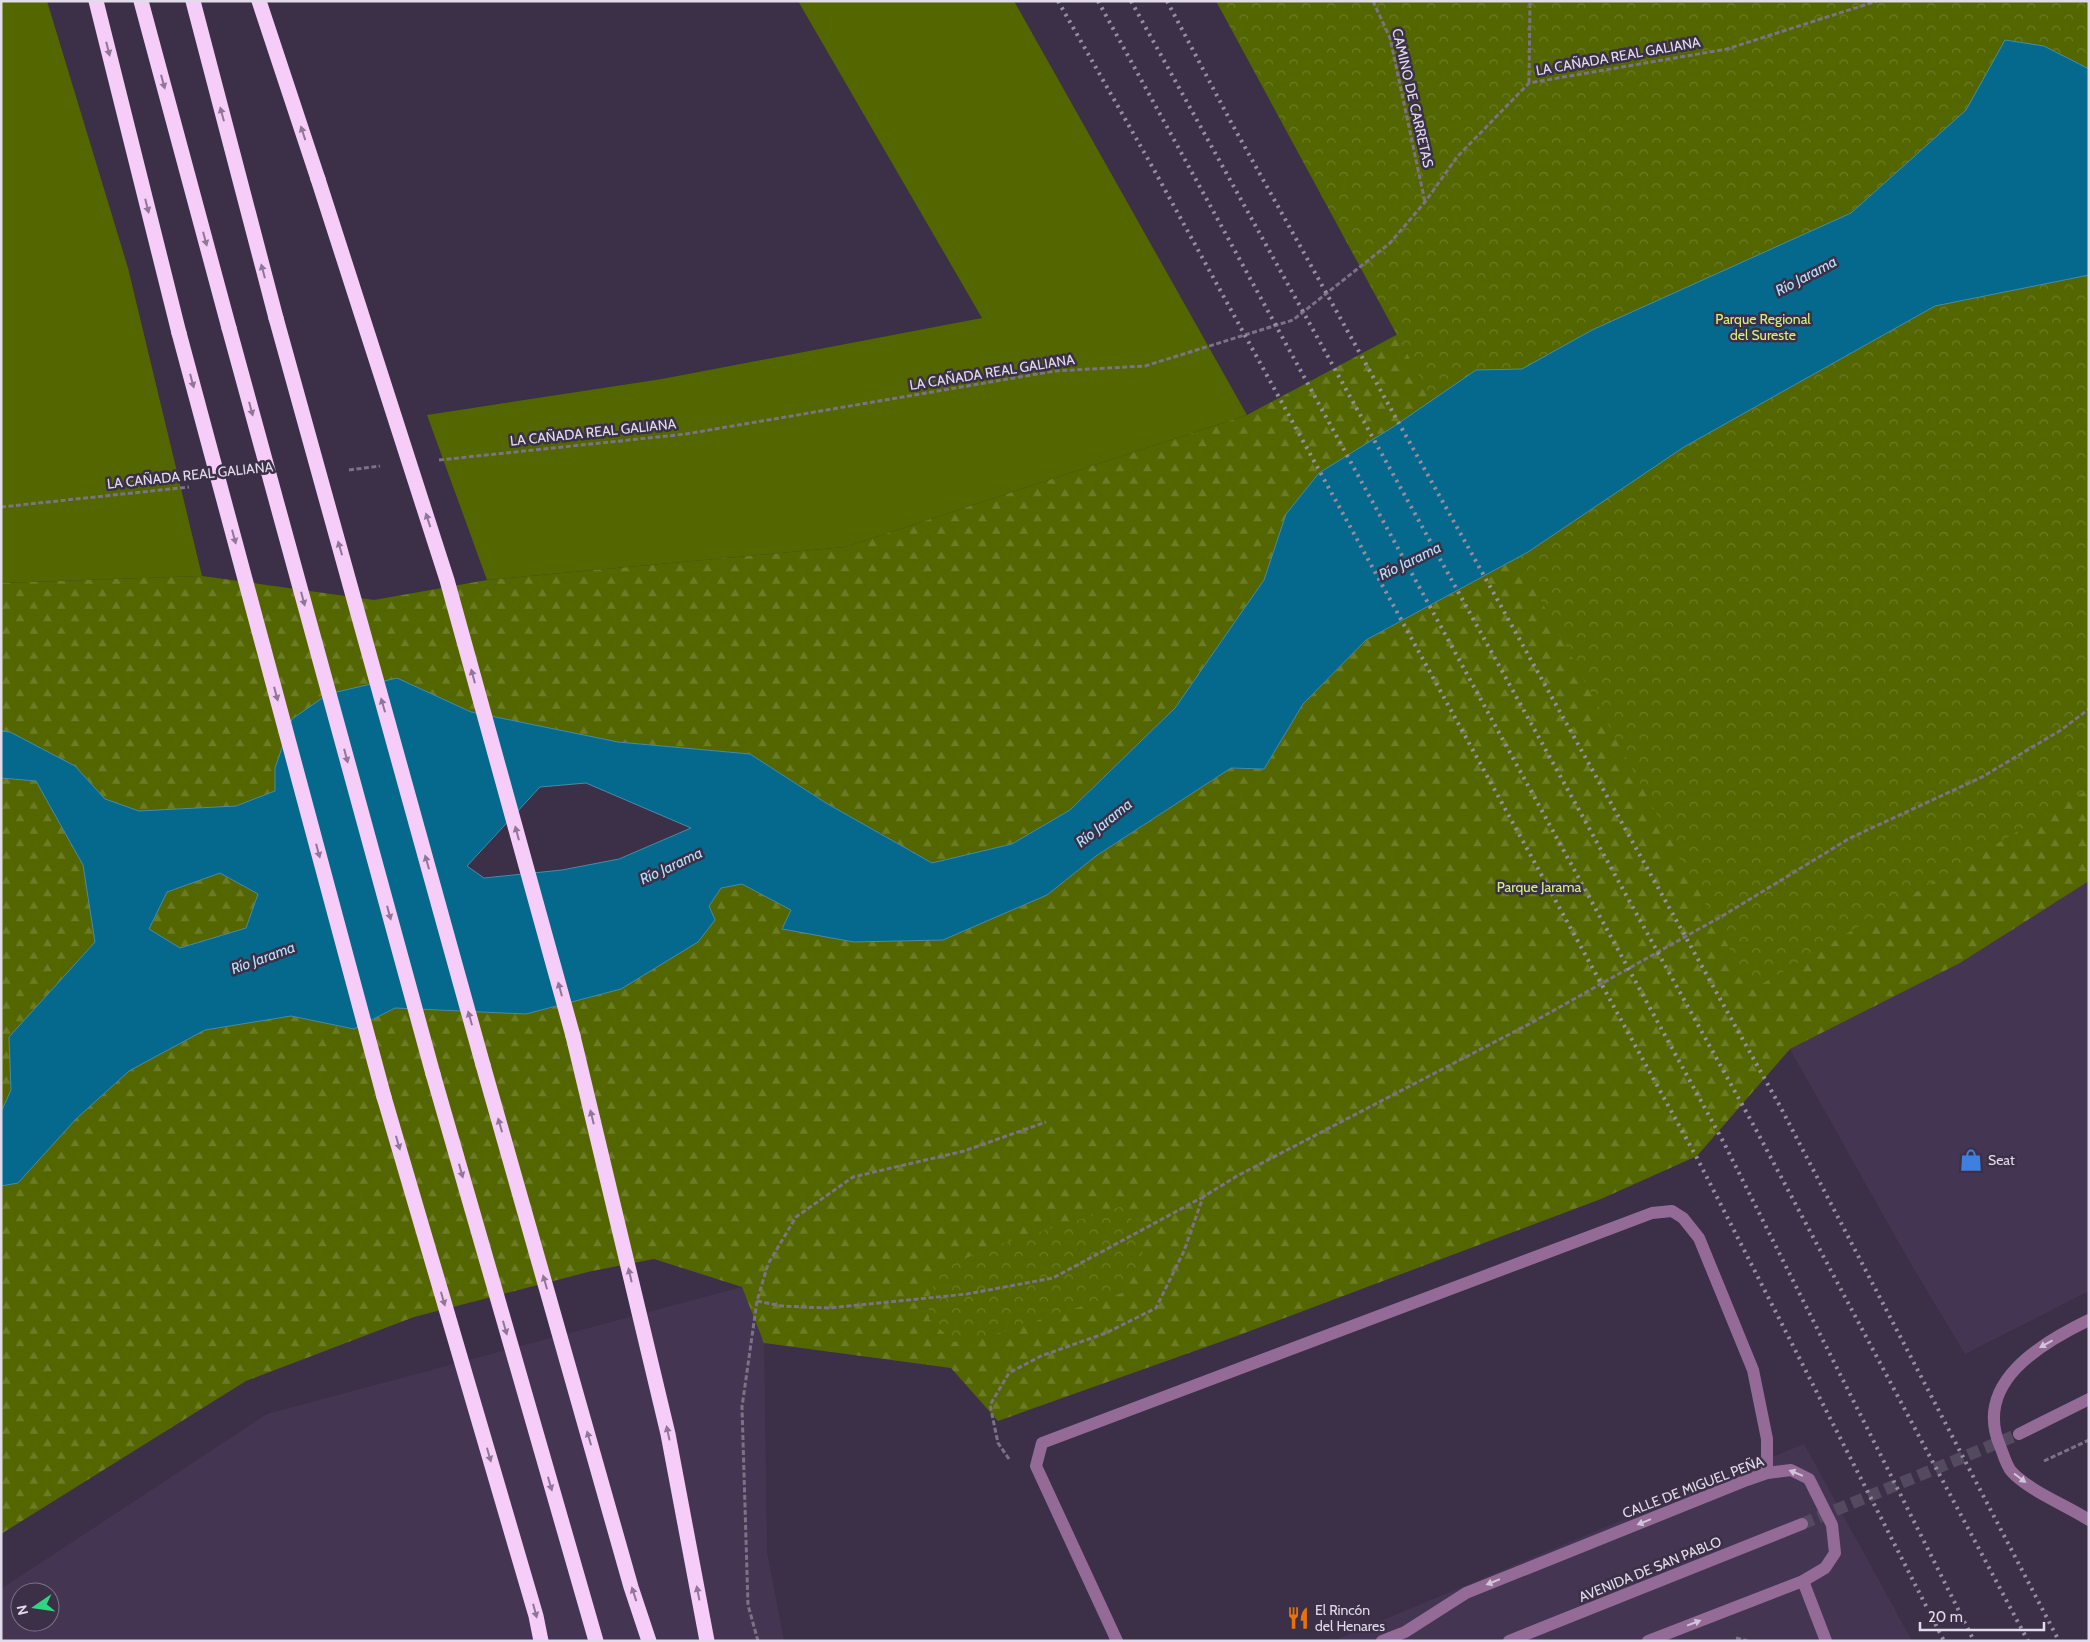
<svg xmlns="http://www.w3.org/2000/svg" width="2090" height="1642" font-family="Cabin,sans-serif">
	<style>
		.built { fill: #443653; fill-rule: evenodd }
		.grass { fill: #546600 }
		.forest { fill: url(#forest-firs) }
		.park { fill: url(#park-crowns) }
		.water { fill: #04698c; stroke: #478ba8; fill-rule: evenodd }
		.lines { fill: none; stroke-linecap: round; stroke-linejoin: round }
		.minor-tunnel { stroke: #544a5f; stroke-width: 12; stroke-dasharray: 12 6; stroke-linecap: butt }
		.path { stroke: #7c7286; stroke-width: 3; stroke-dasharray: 5 2.5; stroke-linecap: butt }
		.minor { stroke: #946b97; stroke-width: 12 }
		.highway { stroke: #f6cdf8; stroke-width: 15 }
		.rail { stroke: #968d9f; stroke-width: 4; stroke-dasharray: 2.5 5; stroke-linecap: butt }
		.highway-bridge { stroke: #f6cdf8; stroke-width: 15 }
		.oneway { fill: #8f7797 }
		.oneway2 { fill: #d2c5d9 }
		.labels { text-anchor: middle; stroke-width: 5; stroke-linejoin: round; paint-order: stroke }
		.street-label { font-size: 14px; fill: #e2dbea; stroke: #3b3047 }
		.park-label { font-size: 14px; fill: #d5f37b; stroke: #3b3047 }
		.poi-label { font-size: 14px; fill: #e2dbea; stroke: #3b3047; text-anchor: start }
		.water-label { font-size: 15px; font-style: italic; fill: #b3e3fc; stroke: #3b3047 }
	</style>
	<defs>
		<pattern id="forest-firs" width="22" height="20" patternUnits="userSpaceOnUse" patternTransform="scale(1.25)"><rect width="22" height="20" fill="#546600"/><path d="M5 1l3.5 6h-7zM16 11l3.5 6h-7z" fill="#6c7b25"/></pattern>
		<pattern id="park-crowns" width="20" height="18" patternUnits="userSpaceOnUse" patternTransform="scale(1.25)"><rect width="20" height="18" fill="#546600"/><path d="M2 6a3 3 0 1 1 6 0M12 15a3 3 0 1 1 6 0" fill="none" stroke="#6c7b25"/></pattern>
	</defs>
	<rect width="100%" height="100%" fill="#3b3047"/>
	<g class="built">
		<path d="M2089,881V1291L1965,1354L1908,1259L1790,1049L1960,963Z"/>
		<path d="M742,1287L764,1343L767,1552L784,1641H1V1589L267,1414ZM20,1592H50V1622H20Z"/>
		<path d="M1804,1444L1912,1641H1333Z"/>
	</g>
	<g class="grass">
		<path d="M1,1H47L128,268L202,576L1,583Z"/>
		<path d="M798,1H1014L1247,415L845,547L487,580L427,415L662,379L982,318Z"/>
	</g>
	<path class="forest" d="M2089,1L1319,473L1286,514L1264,580L1175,708L1070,810L1012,844L932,863L826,803L750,754L618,742L471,712L397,679L445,873L661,963L698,942L709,906L721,888L742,884L791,910L782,929L1047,895L1096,856L1231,768L1264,769L1303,704L1366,640L1528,552L2089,275V881L1960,963L1790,1049L1697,1156L1601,1199L1234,1337L998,1421L951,1368L764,1343L742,1287L654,1259L592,1271L414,1317L246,1381L1,1534V583L202,576L374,600L487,580L845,547L1247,415L1495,282Z"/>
	<g class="park">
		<path d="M1216,1H2089V789L1752,990Z"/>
		<path d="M1123,1206L1139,1232L1144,1260L1122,1293L993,1335L954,1342L929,1319V1297L938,1272L985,1249Z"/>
	</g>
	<path class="water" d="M2005,40L2044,46L2089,69V275L1935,306L1684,447L1528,552L1366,640L1303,704L1264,769L1231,768L1096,856L1047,895L943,940L854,942L782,929L791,910L742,884L721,888L709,906L715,920L698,942L621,989L526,1014L395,1008L354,1029L291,1016L205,1030L129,1071L76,1119L18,1183L1,1186V1112L11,1090L9,1037L95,942L83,865L36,781L1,778V731L10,732L75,766L105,799L139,811L236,806L275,791V768L292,719L328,694L397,678L471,712L618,742L750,754L826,803L932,863L1012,844L1070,810L1175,708L1264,580L1286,514L1319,473L1393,427L1476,370L1522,369L1592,330L1851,213L1966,110ZM586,783L691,828L619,859L562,870L484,878L467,866L540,787ZM220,873L258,894L246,928L180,948L149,929L167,892Z"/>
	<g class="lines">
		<path class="minor-tunnel" d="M1802,1524L2019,1434"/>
		<g class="path">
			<path d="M1373,1L1390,38L1425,202"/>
			<path d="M1529,83L1530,1"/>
			<path d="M439,460L686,434L1055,371L1145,366L1293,320L1390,243L1425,202L1457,157L1529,83L1727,49L1877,1"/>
			<path d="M349,470L380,466"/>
			<path d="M1,507L189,487"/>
			<path d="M757,1301L782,1306L828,1308L967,1294L1053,1278L1203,1197"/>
			<path d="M1009,1459L998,1443L990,1405L1009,1373L1041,1356L1106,1333L1156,1308L1184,1251L1203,1197L1237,1176L1533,1022L1724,915L1850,838L1982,777L2061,730L2089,709"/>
			<path d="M2044,1461L2089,1440"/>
			<path d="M1736,1638L1748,1641"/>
			<path d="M758,1641L748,1605L742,1407L757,1301L768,1264L796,1217L853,1177L964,1151L1046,1122"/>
		</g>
		<g class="minor">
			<path d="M2089,1320C2041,1343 1973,1383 2000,1446C2003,1453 2006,1465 2011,1471C2029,1491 2066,1505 2089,1520"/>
			<path d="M2019,1434L2089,1399"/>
			<path d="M1803,1581L1826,1641"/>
			<path d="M1117,1641L1036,1466L1042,1443L1652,1213L1672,1211L1683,1218L1699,1238L1753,1370L1767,1439V1473"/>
			<path d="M1382,1641L1405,1632L1466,1593L1747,1480L1767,1473L1791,1470L1809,1479L1832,1525L1835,1553L1825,1568L1803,1581L1648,1641"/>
			<path d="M1509,1641L1802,1524"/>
		</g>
		<g class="highway">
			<path d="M96,1L179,333"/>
			<path d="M141,1L229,328"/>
			<path d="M193,1L276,318"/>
			<path d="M259,1L318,179"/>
			<path d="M573,1036L668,1434L707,1641"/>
			<path d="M483,1065L631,1587L649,1641"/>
			<path d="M433,1074L596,1641"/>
			<path d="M384,1097L536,1616L541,1641"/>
		</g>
		<g class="rail">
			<path d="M1058,1L1153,168L1697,1158L1944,1641"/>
			<path d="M1098,1L1724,1143L1974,1641"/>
			<path d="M1131,1L1754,1126L2028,1641"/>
			<path d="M1167,1L1232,124L1781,1108L2059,1641"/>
		</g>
		<g class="highway-bridge">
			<path d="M318,179L447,580L573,1036"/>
			<path d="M276,318L483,1065"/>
			<path d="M229,328L433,1074"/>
			<path d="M179,333L384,1097"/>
		</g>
	</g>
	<defs><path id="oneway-solid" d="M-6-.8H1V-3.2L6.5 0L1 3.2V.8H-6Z" transform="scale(1.25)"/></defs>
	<g class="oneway">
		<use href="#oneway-solid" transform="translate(108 49) rotate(76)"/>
		<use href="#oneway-solid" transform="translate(163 82) rotate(75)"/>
		<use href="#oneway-solid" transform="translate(222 114) rotate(-105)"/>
		<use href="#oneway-solid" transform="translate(303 133) rotate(-108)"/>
		<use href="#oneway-solid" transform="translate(147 206) rotate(76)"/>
		<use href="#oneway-solid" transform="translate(205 239) rotate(75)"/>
		<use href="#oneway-solid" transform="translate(263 271) rotate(-105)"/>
		<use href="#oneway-solid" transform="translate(192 381) rotate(75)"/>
		<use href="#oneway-solid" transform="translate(251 409) rotate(75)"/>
		<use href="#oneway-solid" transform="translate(428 520) rotate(-108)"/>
		<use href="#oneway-solid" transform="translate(234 537) rotate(75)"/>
		<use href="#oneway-solid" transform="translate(340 548) rotate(-106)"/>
		<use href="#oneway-solid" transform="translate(303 599) rotate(75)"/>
		<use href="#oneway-solid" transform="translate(473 676) rotate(-105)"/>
		<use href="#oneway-solid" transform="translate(276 694) rotate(75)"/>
		<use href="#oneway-solid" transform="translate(383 705) rotate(-106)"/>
		<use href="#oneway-solid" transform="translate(346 756) rotate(75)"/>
		<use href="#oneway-solid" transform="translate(517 833) rotate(-105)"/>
		<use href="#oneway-solid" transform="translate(318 851) rotate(75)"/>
		<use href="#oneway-solid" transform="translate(427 862) rotate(-106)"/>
		<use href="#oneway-solid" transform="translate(389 913) rotate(75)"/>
		<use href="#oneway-solid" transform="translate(560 989) rotate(-105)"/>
		<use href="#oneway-solid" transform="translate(470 1018) rotate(-106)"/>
		<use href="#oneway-solid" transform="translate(592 1117) rotate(-104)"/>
		<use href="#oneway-solid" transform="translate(500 1125) rotate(-106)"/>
		<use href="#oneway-solid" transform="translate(398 1143) rotate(74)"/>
		<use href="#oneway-solid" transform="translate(461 1171) rotate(74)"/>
		<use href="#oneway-solid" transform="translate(630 1275) rotate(-103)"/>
		<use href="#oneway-solid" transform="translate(545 1282) rotate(-106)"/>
		<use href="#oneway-solid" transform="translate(443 1299) rotate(74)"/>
		<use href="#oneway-solid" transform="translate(505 1328) rotate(74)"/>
		<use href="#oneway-solid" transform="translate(668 1433) rotate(-102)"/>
		<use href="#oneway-solid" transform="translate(589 1438) rotate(-106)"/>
		<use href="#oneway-solid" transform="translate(489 1455) rotate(74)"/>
		<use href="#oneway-solid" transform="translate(550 1484) rotate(74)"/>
		<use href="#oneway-solid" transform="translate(698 1593) rotate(-101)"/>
		<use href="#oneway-solid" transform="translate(634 1594) rotate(-108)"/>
		<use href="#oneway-solid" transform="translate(535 1611) rotate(75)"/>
	</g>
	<g class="oneway2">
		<use href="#oneway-solid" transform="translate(2046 1344) rotate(151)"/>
		<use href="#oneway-solid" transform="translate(1796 1473) rotate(-158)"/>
		<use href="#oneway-solid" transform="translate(2020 1478) rotate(37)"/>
		<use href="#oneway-solid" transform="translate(1644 1522) rotate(158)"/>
		<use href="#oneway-solid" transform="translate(1493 1582) rotate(158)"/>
		<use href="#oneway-solid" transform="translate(1694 1623) rotate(-21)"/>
	</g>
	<defs>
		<symbol id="shop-bare" viewBox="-9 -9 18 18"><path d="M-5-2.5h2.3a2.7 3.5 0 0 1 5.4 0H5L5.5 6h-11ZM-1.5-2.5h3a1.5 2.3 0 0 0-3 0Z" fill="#3f7fe0" stroke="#3b3047" stroke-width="2.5" paint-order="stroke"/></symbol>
		<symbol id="restaurant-bare" viewBox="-9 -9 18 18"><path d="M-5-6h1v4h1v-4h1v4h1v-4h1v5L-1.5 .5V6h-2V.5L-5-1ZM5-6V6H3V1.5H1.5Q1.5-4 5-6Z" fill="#e8710a" stroke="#3b3047" stroke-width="2.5" paint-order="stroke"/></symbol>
	</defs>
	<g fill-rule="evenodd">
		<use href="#shop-bare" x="1955" y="1144" width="32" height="32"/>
		<use href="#restaurant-bare" x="1282" y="1602" width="32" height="32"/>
	</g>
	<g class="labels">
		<g class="street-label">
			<text transform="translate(1618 56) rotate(-10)" y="5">LA CAÑADA REAL GALIANA</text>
			<text transform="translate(1413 98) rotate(77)" y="5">CAMINO DE CARRETAS</text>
			<text transform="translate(992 372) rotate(-9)" y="5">LA CAÑADA REAL GALIANA</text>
			<text transform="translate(593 432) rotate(-6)" y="5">LA CAÑADA REAL GALIANA</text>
			<text transform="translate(190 475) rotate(-6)" y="5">LA CAÑADA REAL GALIANA</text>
			<text transform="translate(1693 1487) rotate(-21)" y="5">CALLE DE MIGUEL PEÑA</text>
			<text transform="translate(1650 1569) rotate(-22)" y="5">AVENIDA DE SAN PABLO</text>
		</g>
		<g class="park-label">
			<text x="1763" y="324">Parque Regional<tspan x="1763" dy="16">del Sureste</tspan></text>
			<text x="1539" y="892">Parque Jarama</text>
		</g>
		<g class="poi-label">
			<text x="1988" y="1165">Seat</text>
			<text x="1315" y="1615">El Rincón<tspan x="1315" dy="16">del Henares</tspan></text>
		</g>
		<g class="water-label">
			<text transform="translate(1806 276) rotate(-28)" y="5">Río Jarama</text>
			<text transform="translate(1410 561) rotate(-26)" y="5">Río Jarama</text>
			<text transform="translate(1104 823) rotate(-39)" y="5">Río Jarama</text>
			<text transform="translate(671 866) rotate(-25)" y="5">Río Jarama</text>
			<text transform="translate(263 958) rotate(-20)" y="5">Río Jarama</text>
		</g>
	</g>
	<rect width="2090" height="1642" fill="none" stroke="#e2dbea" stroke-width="5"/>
	<g transform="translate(35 1607) rotate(257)"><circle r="24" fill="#3b3047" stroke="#7e7488"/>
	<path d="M0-4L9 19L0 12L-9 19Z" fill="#2ed883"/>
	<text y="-8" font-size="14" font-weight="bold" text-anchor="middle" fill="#e2dbea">N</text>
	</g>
	<path d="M1920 1622v8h124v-8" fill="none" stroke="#e2dbea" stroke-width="2.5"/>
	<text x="1928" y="1622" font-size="15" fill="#e2dbea" stroke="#3b3047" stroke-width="4" paint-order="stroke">20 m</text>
</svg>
